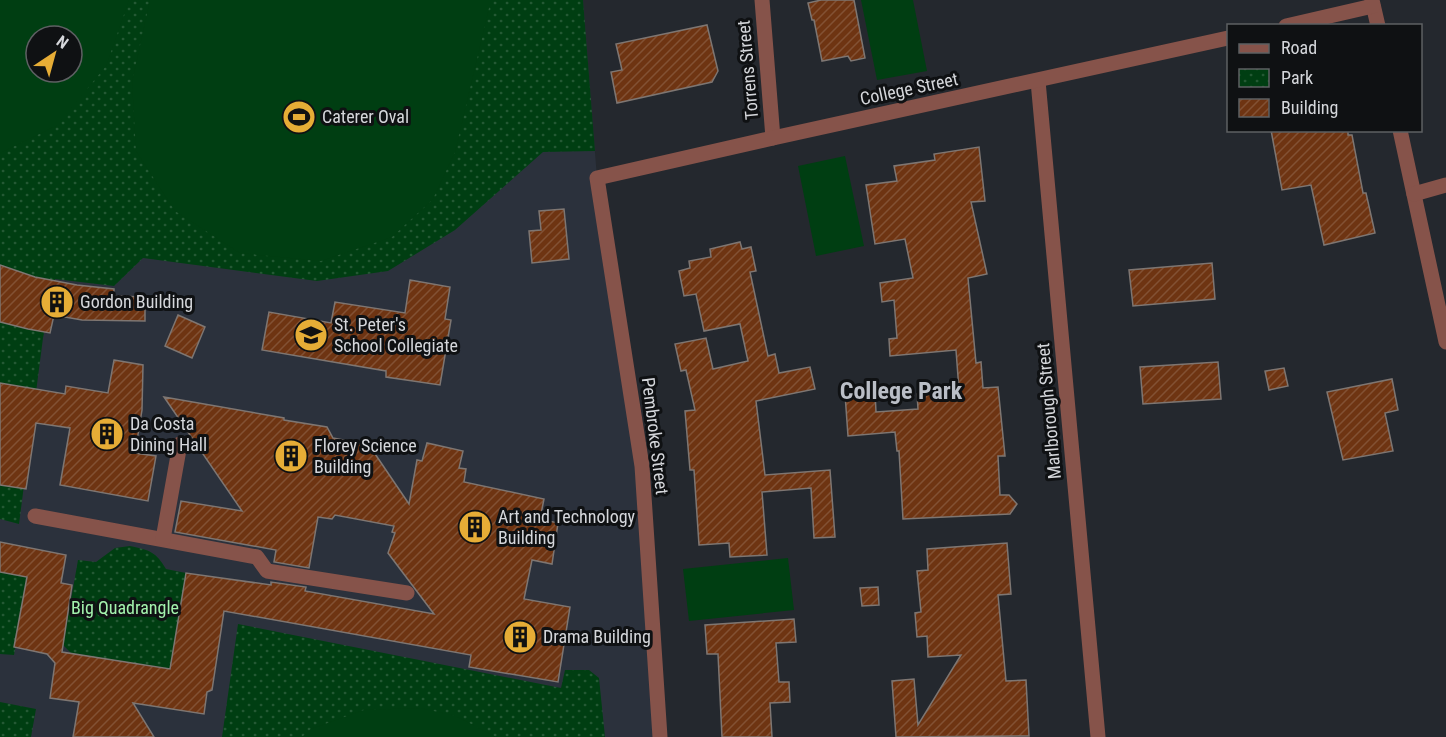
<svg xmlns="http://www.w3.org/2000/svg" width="1446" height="737" font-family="'Roboto Condensed',sans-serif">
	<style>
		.built { fill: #2b313c; fill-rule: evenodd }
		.park { fill: url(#park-dots); fill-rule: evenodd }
		.pitch { fill: #003e12; fill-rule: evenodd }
		.building { fill: url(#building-hatch); stroke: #7e7672; stroke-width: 1.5 }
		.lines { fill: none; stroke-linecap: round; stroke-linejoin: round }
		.minor { stroke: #86534a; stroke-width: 15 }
		.labels { text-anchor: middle; stroke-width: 6; stroke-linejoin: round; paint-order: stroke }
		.street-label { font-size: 18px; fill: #d5d7db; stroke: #0f1113 }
		.poi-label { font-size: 18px; fill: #d5d7db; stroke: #0f1113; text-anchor: start }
		.park-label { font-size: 18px; fill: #a3f3ad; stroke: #0f1113 }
		.district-label { font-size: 24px; font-weight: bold; fill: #babec6; stroke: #0f1113 }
	</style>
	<defs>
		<pattern id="park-dots" width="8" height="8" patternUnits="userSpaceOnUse" patternTransform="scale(1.5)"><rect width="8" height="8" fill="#003e12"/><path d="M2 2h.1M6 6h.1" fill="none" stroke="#245934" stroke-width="1.8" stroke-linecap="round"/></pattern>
		<pattern id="building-hatch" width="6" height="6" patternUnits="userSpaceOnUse" patternTransform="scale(1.5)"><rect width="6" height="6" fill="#6e3412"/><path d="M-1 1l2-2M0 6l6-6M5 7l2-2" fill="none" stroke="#825134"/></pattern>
	</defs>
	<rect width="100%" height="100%" fill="#24282e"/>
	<path class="built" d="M0,0H583L597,178L642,466L660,737H0ZM36,36H72V72H36Z"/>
	<g class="park">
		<path d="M0,0H583L595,151L543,152L455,230L388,271L317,281L143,258L114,286L55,279L43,338L19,524L0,519ZM36,36H72V72H36Z"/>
		<path d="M130,546C150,550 156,552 166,569L186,573L170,669L71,653L63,645L78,560L96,562L115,548Z"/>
		<path d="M0,572L27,577L14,655L0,654Z"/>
		<path d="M238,624L561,688L565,670H589L599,678L605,737H222Z"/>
		<path d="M0,702L36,709L31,737H0Z"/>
	</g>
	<g class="pitch">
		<path d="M0,0H129L106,66L56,126L0,153ZM36,36H72V72H36Z"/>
		<path d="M150,0H489V8L455,152L433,199L392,237L321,261L240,253L175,211L136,151L132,82Z"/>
		<path d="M861,0H913L927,71L877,80Z"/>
		<path d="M845,156L864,246L816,256L798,166Z"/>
		<path d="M788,558L794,610L689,621L683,569Z"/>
		<path d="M420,708L456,716L496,737H302L311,729L364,710Z"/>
	</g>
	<g class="building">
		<path d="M821,0H854L865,58L851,61L848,56L822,61L814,20H812L808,3Z"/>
		<path d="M707,25L718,71L712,82L617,103L611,72L622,70L616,44Z"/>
		<path d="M1271,130H1348V135H1352L1363,193H1366L1375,233L1324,245L1311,185L1282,190Z"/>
		<path d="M979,147L985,201L971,202L987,274L968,278L976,363L981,362L983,388L998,387L1005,456H998L1000,495H1009L1017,504L1010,514L903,519L899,451H897L895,432L848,436L845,394L875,392L876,412L918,409L917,394L959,390L956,350L890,356L889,339L897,338L894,300L882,302L880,283L913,278L905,239L875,244L866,185L897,181L894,166L935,160L934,154Z"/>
		<path d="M564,209L569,259L532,263L529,231L541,230L539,211Z"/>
		<path d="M740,242L742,249L751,247L756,271L750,272L768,356L775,354L779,373L810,367L815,389L756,401L765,475L830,470L835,537L814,538L811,488L762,492L767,555L730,557L729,543L699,545L694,470H690L685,411L695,410L686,370L681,371L675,344L706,338L713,369L748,361L740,324L704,331L696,294L684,296L679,271L690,268L689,261L711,257L710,249Z"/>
		<path d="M1212,263L1215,299L1133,306L1129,270Z"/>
		<path d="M0,265L35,277L77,285L114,289V296L145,297V321L82,320L54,315L50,333L28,329L0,322Z"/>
		<path d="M410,280L450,287L445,319L451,320L440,385L386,377V371L262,350L269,312L331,323L335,302L405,313Z"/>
		<path d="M178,315L205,327L192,358L165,346Z"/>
		<path d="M114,360L143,365L142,410L135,453L156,456L148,501L60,485L70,428L36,423L26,489L0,485V383L65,394L66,386L108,393Z"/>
		<path d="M1218,362L1221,399L1143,404L1140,367Z"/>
		<path d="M1284,368L1288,386L1269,390L1265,371Z"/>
		<path d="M1392,379L1398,410L1385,413L1393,451L1343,460L1327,392Z"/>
		<path d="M164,397L284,418V420L327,427L333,438L369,445L409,504L417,460L422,461L427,443L463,451L459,468L466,469L464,482L544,499L540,519L558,523L552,564L532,560L524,599L570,607L558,682L469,667L471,655L224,611L212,690L207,692L204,714L133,703L154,737H73L79,702L50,698L55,663L47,654L14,647L27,577L0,572V542L66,555L61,583L72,585L62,652L170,669L186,573L271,585V582L306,587L305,591L434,614L388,553L395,533L392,532L394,526L335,515L332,519L318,517L309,568L274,562L276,550L175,532L181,501L242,511Z"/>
		<path d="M1007,543L1011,594L998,595L1006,681L1026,680L1029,736L896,737L892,681L914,679L918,725L961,655L928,657L927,636L917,637L915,613L921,612L917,571L928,570L927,549Z"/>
		<path d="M878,587L879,605L862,606L860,588Z"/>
		<path d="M794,619L796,642L776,643L779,682H789L790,702L770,703L772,737H722L718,654H707L705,625Z"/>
	</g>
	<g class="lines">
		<g class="minor">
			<path d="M762,0L773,138"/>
			<path d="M1372,0L1378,26"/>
			<path d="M1286,26L1373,6"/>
			<path d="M1038,81L1098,737"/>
			<path d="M1400,130L1446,342"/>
			<path d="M1414,194L1446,185"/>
			<path d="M35,516L257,557L267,571L407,593"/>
			<path d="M163,539L180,444"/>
			<path d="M660,737L642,466L597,178L773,138L1228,38"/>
		</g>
	</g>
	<defs>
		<symbol id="stadium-disc" viewBox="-11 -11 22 22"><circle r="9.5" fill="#e6ad36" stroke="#0f1113"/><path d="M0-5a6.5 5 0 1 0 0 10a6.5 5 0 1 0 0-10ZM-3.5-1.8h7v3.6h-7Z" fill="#111"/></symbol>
		<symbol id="building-disc" viewBox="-11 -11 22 22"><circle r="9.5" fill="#e6ad36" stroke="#0f1113"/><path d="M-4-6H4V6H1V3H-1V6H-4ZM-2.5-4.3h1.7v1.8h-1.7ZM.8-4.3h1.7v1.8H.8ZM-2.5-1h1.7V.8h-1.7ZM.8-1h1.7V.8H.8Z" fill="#111"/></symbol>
		<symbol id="school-disc" viewBox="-11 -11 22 22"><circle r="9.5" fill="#e6ad36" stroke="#0f1113"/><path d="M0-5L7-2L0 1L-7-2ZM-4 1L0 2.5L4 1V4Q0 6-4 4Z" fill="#111"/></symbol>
	</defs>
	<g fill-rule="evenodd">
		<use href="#stadium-disc" x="280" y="98" width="38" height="38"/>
		<use href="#building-disc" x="38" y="283" width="38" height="38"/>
		<use href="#school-disc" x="292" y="316" width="38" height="38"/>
		<use href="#building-disc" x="88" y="415" width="38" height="38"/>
		<use href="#building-disc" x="272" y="437" width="38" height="38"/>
		<use href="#building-disc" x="456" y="508" width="38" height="38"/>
		<use href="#building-disc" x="501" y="618" width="38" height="38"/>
	</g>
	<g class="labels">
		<g class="street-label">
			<text transform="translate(748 70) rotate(-95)" y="6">Torrens Street</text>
			<text transform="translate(909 89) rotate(-12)" y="6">College Street</text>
			<text transform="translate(1049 411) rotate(-95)" y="6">Marlborough Street</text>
			<text transform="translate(655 436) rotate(83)" y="6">Pembroke Street</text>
		</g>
		<g class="poi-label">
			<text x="322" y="123">Caterer Oval</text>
			<text x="80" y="308">Gordon Building</text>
			<text x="334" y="331">St. Peter's<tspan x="334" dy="21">School Collegiate</tspan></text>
			<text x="130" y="430">Da Costa<tspan x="130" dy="21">Dining Hall</tspan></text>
			<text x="314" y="452">Florey Science<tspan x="314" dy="21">Building</tspan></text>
			<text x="498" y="523">Art and Technology<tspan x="498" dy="21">Building</tspan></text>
			<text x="543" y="643">Drama Building</text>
		</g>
		<g class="park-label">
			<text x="125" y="614">Big Quadrangle</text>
		</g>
		<g class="district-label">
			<text x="901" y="399">College Park</text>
		</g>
	</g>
	<rect x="1227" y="24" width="195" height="108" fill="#0f1113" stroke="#5e6063" stroke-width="1.5"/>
	<rect x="1239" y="44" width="30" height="9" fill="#86534a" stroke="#5e6063" stroke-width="1.5"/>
	<text x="1281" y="54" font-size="18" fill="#d5d7db">Road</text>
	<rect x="1239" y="69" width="30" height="18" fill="url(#park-dots)" stroke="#5e6063" stroke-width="1.5"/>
	<text x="1281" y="84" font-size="18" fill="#d5d7db">Park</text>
	<rect x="1239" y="99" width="30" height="18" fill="url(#building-hatch)" stroke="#5e6063" stroke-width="1.5"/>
	<text x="1281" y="114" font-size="18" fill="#d5d7db">Building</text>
	<g transform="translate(54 54) rotate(36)"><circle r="28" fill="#0f1113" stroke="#5e6063" stroke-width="1.5"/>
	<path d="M0-4.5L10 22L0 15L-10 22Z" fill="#e6ad36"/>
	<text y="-9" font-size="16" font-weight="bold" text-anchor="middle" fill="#d5d7db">N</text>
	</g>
</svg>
